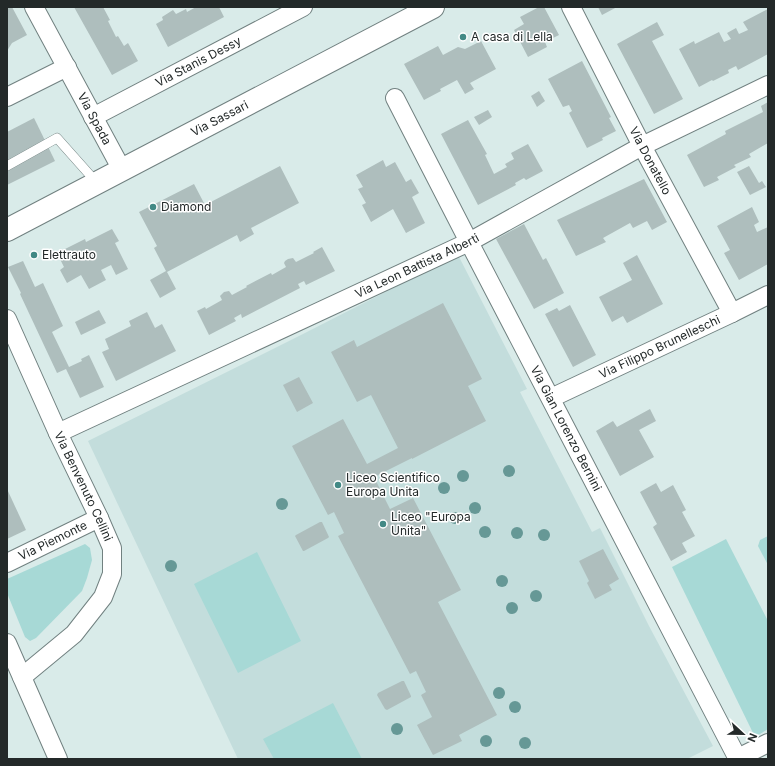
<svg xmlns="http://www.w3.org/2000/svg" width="775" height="766" font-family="Inter,sans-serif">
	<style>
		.built { fill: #c3dddc }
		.green { fill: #a7d9d6 }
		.building { fill: #aebebd }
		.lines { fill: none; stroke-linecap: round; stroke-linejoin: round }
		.lane-casing { stroke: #718180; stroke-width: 10 }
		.street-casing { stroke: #718180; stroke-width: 20 }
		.secondary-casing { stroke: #718180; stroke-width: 24 }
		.lane { stroke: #fff; stroke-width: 9 }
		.street { stroke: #fff; stroke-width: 18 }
		.secondary { stroke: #fff; stroke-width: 22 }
		.tree { fill: #669896 }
		.poi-dot { fill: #428985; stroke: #fff; stroke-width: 1.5 }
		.labels { text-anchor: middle; stroke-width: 3; stroke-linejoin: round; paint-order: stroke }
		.poi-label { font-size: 12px; fill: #232929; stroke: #fff; text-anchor: start }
		.street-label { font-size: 12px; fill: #232929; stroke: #fff }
	</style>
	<rect width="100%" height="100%" fill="#d9ebe9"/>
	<path class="built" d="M458,255L527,389L520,392L592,532L600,528L649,626L713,746L687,759H238L88,441L303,334Z"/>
	<g class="green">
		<path d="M768,536V565L758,546L760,540Z"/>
		<path d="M726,539L768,621V729L755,737L672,567Z"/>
		<path d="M85,544L90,548L92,560L87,578L82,591L36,638L30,641L25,637L7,593V579Z"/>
		<path d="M257,552L301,641L238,673L194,584Z"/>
		<path d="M333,703L362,759H274L263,739Z"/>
	</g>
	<g class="building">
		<path d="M7,7H12L27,35L12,43L7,51Z"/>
		<path d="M74,7H103L110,20L108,21L116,37L118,36L124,46L128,43L138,61L112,75Z"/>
		<path d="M196,7H219L224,17L168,47L156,24L163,20L162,17L173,10L176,14L186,9L187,12Z"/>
		<path d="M539,7H544L559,35L545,42L547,47L528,57L514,30L524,24L520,17Z"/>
		<path d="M598,7H617L602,15Z"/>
		<path d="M768,9V54L738,70L736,66L728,70L729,73L713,81L712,80L699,87L679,49L694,41L695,44L719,32L724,42L731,39L727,33L736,28L739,34L748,30L743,22Z"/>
		<path d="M657,22L664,35L652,41L683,99L654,114L617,44Z"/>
		<path d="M481,41L496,69L470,83L474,89L465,94L457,80L440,89L441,91L424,100L404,64L438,46L443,55L458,47L465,49Z"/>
		<path d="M582,61L611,117L609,118L616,131L602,138L603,140L587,148L569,113L572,111L569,105L563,107L548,79Z"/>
		<path d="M539,91L545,101L537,107L531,96Z"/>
		<path d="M768,102V143L749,154L751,157L734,165L736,167L717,177L719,180L704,187L687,155L726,134L725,131L763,112L761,106Z"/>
		<path d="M488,110L492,117L479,125L474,117Z"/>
		<path d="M34,118L55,161L7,185V132Z"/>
		<path d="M468,120L487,154L485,155L494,174L507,167L505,164L514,159L511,153L528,144L543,171L526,180L524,178L515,183L516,185L478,205L441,134Z"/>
		<path d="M383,160L386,167L395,162L406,182L411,179L419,193L412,197L425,223L406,233L393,209L371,222L362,205L366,203L358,189L363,187L356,175Z"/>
		<path d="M280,166L299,203L251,228L254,234L240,242L237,235L167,272L176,289L160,298L150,280L166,271L154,248L157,246L139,212L194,184L205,205Z"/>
		<path d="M749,166L759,183L762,181L766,187L750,195L737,172Z"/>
		<path d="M644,179L667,222L652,230L647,221L633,228L630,223L603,238L606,242L576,256L557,220Z"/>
		<path d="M752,207L759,222L754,225L757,232L768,227V264L739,280L724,253L730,250L717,226Z"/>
		<path d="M524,224L543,260L546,258L564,293L534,309L496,239Z"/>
		<path d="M112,229L119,241L115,243L128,269L116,275L111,265L101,270L106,280L89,289L81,275L67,283L60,270L64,267L57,253L85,239L86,242Z"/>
		<path d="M322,247L335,271L306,285L304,281L298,284L300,288L242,318L241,314L234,318L236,321L209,335L197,311L205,307L206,309L222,300L220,296L224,292L229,291L232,295L247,287L246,286L271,273L272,275L286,267L284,263L285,261L288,259L293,258L296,262L314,253L313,252Z"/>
		<path d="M637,255L663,304L627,323L623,316L612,322L599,297L632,280L623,263Z"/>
		<path d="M23,261L35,287L43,283L63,326L52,332L69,367L82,361L81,359L89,355L104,387L80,398L66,369L57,373L20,294L21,293L8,267Z"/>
		<path d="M443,303L482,379L468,386L486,421L412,459V458L374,477L390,509L413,498L461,590L438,602L497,715L459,735L462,741L433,755L417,725L432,717L421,695L426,692L416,671L410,674L338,536L344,533L334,512L328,515L292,446L343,419L367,464L398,448L371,395L357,402L331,352L354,340L357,347Z"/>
		<path d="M570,305L596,355L573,367L545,314L557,308L559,311Z"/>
		<path d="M99,310L106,323L81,335L75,322Z"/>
		<path d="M147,312L155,328L162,324L176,351L116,381L102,352L109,349L105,339L131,326L129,321Z"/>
		<path d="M299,377L313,403L297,412L283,385Z"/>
		<path d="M650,409L656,421L639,430L654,457L620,476L596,431L613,421L617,427Z"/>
		<path d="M656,483L661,492L673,485L686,510L682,512L695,536L682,543L687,552L671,561L653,527L657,524L640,492Z"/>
		<path d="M7,489L26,530L7,539Z"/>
		<path d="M320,522H322L329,537L328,538L304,551H303L295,536L296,535Z"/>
		<path d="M603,549L619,579L609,585L612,590L595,599L587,583L589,581L579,561Z"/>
		<path d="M402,681H404L411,696V697L387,710L385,709L377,695L378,693Z"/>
	</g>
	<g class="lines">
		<defs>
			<path id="lane" d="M7,166L57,138L97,183"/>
			<g id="street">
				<path id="s1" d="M34,7L122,170"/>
				<path id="s2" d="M571,7L642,146L732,313"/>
				<path d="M7,97L67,67"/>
				<path id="s3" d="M395,98L469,242L738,759"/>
				<path id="s4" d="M93,117L303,7"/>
				<path id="s5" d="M7,319L58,433L99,518L112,548V574L103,597L74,634L22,677"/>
				<path id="s6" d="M551,398L732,313L768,295"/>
				<path id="s7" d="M58,433L469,242L642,146L768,85"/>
				<path id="s8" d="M7,563L99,518"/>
				<path d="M7,643L58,759"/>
				<path d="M738,758L768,743"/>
			</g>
			<g id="secondary">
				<path id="s9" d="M7,230L433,7"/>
			</g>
		</defs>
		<use href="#lane" class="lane-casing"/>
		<use href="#street" class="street-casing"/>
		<use href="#secondary" class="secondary-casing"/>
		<use href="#lane" class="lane"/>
		<use href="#street" class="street"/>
		<use href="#secondary" class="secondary"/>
	</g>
	<g class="tree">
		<circle cx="509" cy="471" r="6"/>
		<circle cx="463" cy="476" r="6"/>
		<circle cx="444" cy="488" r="6"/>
		<circle cx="282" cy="504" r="6"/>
		<circle cx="475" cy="508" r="6"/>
		<circle cx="455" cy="518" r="6"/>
		<circle cx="485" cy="532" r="6"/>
		<circle cx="517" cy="533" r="6"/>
		<circle cx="544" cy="535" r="6"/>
		<circle cx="171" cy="566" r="6"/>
		<circle cx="502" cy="581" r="6"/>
		<circle cx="536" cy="596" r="6"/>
		<circle cx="512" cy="608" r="6"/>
		<circle cx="499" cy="693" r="6"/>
		<circle cx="515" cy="707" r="6"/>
		<circle cx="397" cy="729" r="6"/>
		<circle cx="486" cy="741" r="6"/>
		<circle cx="525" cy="743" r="6"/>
	</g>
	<g class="poi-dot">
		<circle cx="463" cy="37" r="4"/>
		<circle cx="153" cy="207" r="4"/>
		<circle cx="34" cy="255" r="4"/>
		<circle cx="338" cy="485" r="4"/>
		<circle cx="383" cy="524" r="4"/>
	</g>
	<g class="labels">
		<g class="poi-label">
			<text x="471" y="41">A casa di Lella</text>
			<text x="161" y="211">Diamond</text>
			<text x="42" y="259">Elettrauto</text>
			<text x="346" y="482">Liceo Scientifico<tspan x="346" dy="14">Europa Unita</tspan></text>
			<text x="391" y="521">Liceo "Europa<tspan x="391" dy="14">Unita"</tspan></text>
		</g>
		<g class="street-label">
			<text dy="4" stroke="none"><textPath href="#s4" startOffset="119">Via Stanis Dessy</textPath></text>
			<text dy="4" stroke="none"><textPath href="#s1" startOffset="127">Via Spada</textPath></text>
			<text dy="4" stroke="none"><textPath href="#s9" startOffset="240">Via Sassari</textPath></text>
			<text dy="4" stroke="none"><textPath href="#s2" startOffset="173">Via Donatello</textPath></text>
			<text dy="4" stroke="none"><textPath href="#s7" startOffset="396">Via Leon Battista Alberti</textPath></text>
			<text dy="4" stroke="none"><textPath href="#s6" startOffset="120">Via Filippo Brunelleschi</textPath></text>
			<text dy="4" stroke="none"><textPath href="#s3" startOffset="372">Via Gian Lorenzo Bernini</textPath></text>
			<text dy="4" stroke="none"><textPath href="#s5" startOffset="184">Via Benvenuto Cellini</textPath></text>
			<text dy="4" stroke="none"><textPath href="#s8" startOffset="51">Via Piemonte</textPath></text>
		</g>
	</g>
	<rect width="775" height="766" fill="none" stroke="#232929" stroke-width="16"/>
	<g transform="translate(743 734) rotate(112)" stroke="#ffffff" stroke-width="3" paint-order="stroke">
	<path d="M0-3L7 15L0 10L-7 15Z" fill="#232929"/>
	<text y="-6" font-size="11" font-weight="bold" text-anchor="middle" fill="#232929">N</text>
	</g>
</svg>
